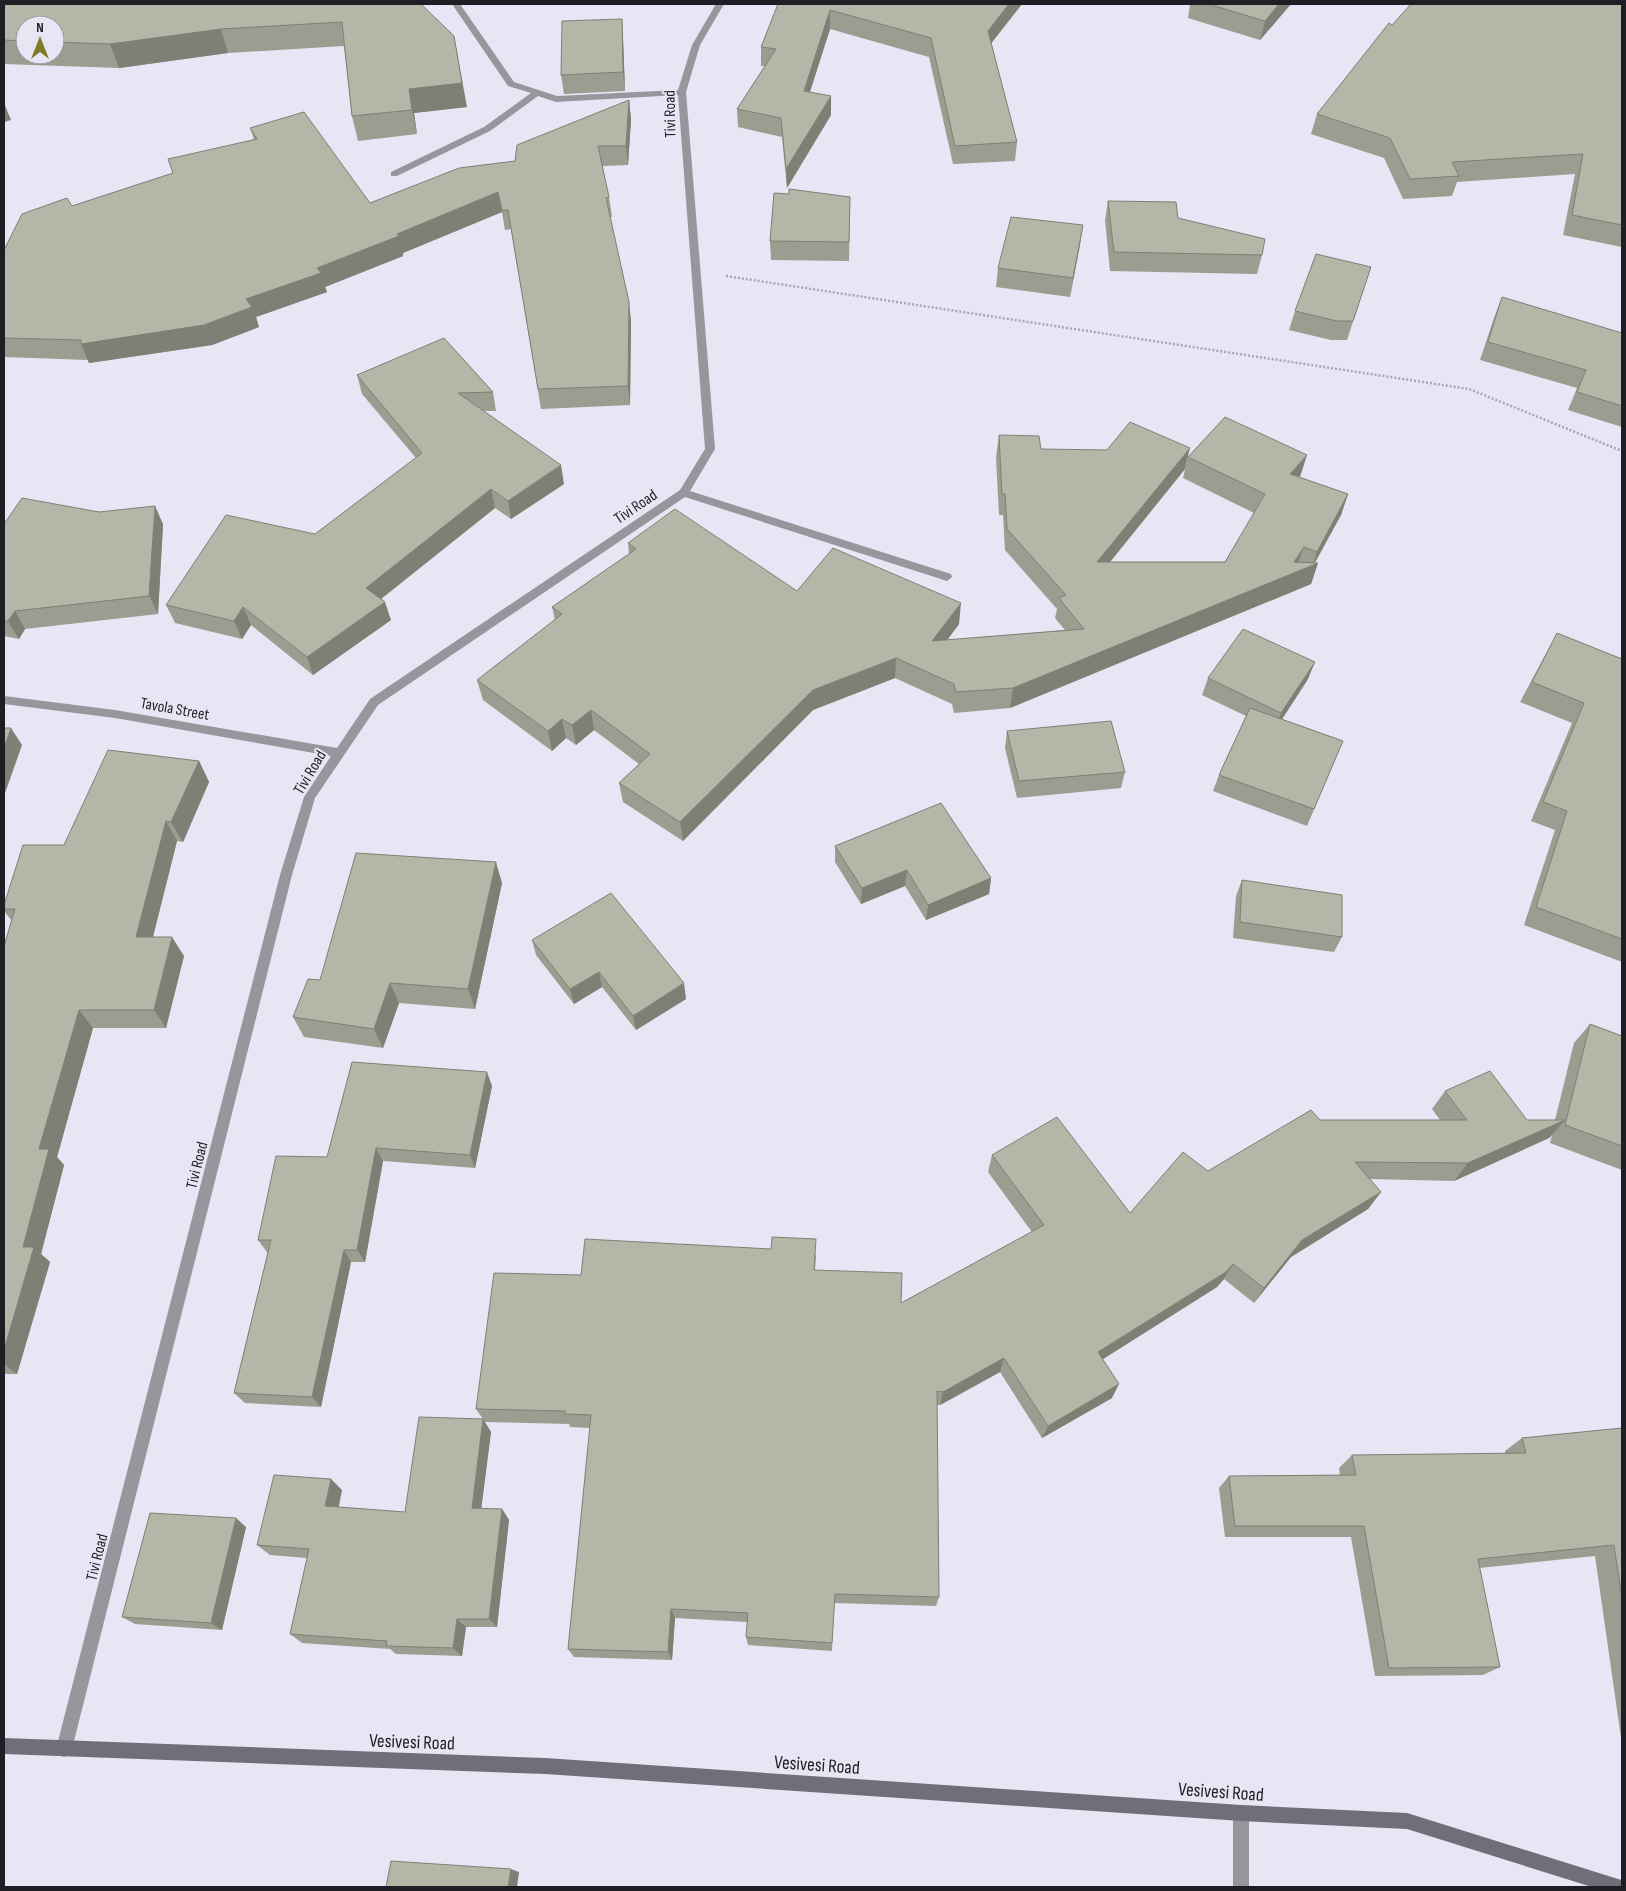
<svg xmlns="http://www.w3.org/2000/svg" width="1626" height="1891" font-family="'Sofia Sans Condensed',sans-serif">
	<style>
		.lines { fill: none; stroke-linecap: round; stroke-linejoin: round }
		.path { stroke: #a7a7b3; stroke-width: 2.5; stroke-dasharray: 2 2; stroke-linecap: butt }
		.street { fill: #96969d; fill-rule: evenodd }
		.secondary { fill: #706f79; fill-rule: evenodd }
		.wall { fill: #9c9d90; fill-rule: evenodd }
		.shaded-wall { fill: #7f7f75 }
		.building { fill: #b5b6a7; stroke: #7f7f75 }
		.labels { text-anchor: middle; stroke-width: 4; stroke-linejoin: round; paint-order: stroke }
		.street-label { font-size: 16px; fill: #1e1e24; stroke: #e6e6f5 }
		.near-street-label { font-size: 19px; fill: #1e1e24; stroke: #e6e6f5 }
	</style>
	<rect width="100%" height="100%" fill="#e6e6f5"/>
	<g class="lines">
		<path class="path" d="M726,276L1469,389L1622,451"/>
		<g class="street">
			<path d="M452,4H460L514,82L557,96L678,90L692,45L716,4H724L700,45L686,92L715,449L690,491L951,574L952,577L947,581L685,497L378,705L315,798L292,875L72,1749L70,1755L64,1757L58,1755L56,1749L280,875L304,797L331,756L115,718L4,704V696L115,710L337,748L370,699L680,490L705,449L678,95L556,102L538,96L490,131L397,176H391V172L484,127L531,93L508,86Z"/>
			<path d="M1241,1805L1247,1807L1249,1813V1887H1233V1813L1235,1807Z"/>
		</g>
		<path class="secondary" d="M4,1738L545,1758L1241,1805L1407,1813L1618,1879L1622,1880V1887H1592L1407,1829L1241,1821L545,1774L4,1754Z"/>
	</g>
	<g class="wall">
		<path d="M4,4H421L467,107L414,113L417,134L358,141L352,116L344,46L228,53L119,68L4,64ZM25,25H55V55H25Z"/>
		<path d="M778,4H1022L991,43L1017,142L1015,161L953,164L929,57L830,29L810,92L831,115L787,188L782,137L738,127L737,109L765,66H761V47Z"/>
		<path d="M1190,4H1291L1260,40L1188,18Z"/>
		<path d="M1622,4V247L1563,235L1575,174L1457,182L1452,196L1403,199L1384,158L1311,134L1317,114L1392,25Z"/>
		<path d="M622,19L623,38L625,91L564,94L561,75Z"/>
		<path d="M629,100L631,120L628,165L602,166L609,197L612,217H610L631,321L630,405L541,409L511,229L505,230L502,212L403,253V256L325,287L327,292L256,317L259,327L212,345L89,363L88,360L4,357V250L72,206L173,173L254,139L250,128L370,203L515,161Z"/>
		<path d="M789,194L850,197L849,261L771,260L770,241Z"/>
		<path d="M1108,201L1178,218L1262,255L1257,274L1110,271L1105,220Z"/>
		<path d="M1083,225L1070,297L996,287L998,268Z"/>
		<path d="M1371,267L1347,340H1331L1289,330L1295,311Z"/>
		<path d="M1502,297L1622,333V427L1568,410L1577,388L1480,360L1495,315Z"/>
		<path d="M357,375L493,392L496,411H484L564,484L511,519L495,508L381,599L391,620L313,675L251,625L242,639L175,623L166,605L315,534L416,458L362,394Z"/>
		<path d="M999,435L1041,449L1185,469L1110,562H1225L1254,513L1183,478L1188,457L1299,477L1348,494L1341,515L1315,563H1318L1311,584L1010,708L954,713L952,704L895,678L813,710L683,841L623,802L619,783L639,764L594,730L576,745L566,738L552,751L483,700L477,680L555,620L552,607L629,554L628,543L797,591L959,624L947,640L1065,630L1055,618L1057,609L1005,550L1003,515H999L996,457Z"/>
		<path d="M4,524H163L158,614L25,629L19,639L4,636Z"/>
		<path d="M1557,633L1622,659V962L1524,925L1555,830L1531,821L1572,723L1520,702Z"/>
		<path d="M1208,678L1308,679L1282,719L1343,741L1307,826L1213,791L1219,775L1246,716L1202,695Z"/>
		<path d="M1007,731L1125,772L1121,788L1017,798L1005,748Z"/>
		<path d="M199,761L209,782L183,842L177,841L153,937L184,956L166,1028H93L57,1157L64,1165L41,1254L50,1262L17,1374H4V946L12,921L4,911V905L64,845Z"/>
		<path d="M835,846L991,878L989,894L926,920L905,886L861,904L835,862Z"/>
		<path d="M1242,880L1342,937L1334,952L1233,938L1236,896Z"/>
		<path d="M502,883L475,1009L399,1003L383,1048L304,1037L293,1017L320,980Z"/>
		<path d="M532,940L686,999L636,1030L602,987L574,1004L536,955Z"/>
		<path d="M1590,1024L1622,1036V1170L1550,1143L1552,1135L1549,1138L1454,1181L1370,1179L1381,1192L1368,1209L1291,1257L1254,1303L1224,1279L1217,1287L1103,1359L1112,1398L1042,1438L1000,1372L940,1405H937L939,1597L936,1606L834,1603L832,1651L748,1645L746,1637L747,1622L675,1618L672,1660L574,1657L568,1649L590,1428L570,1427L569,1424L485,1422L491,1432L481,1508L502,1509L509,1520L497,1627H466L462,1656L396,1654L390,1649L302,1643L290,1634L307,1558L270,1555L257,1545L342,1490L339,1507L405,1512L483,1419L476,1409L581,1275L816,1255L815,1270L901,1303L1032,1232L988,1172L992,1155L1130,1213L1208,1171L1320,1120H1440L1432,1109L1445,1091L1527,1120H1555L1574,1043Z"/>
		<path d="M492,1086L475,1168L383,1161L365,1262H351L321,1407L245,1403L234,1393L268,1252H267L258,1240L327,1157Z"/>
		<path d="M1622,1428V1745L1595,1556L1479,1568L1500,1667L1483,1675L1375,1676L1351,1537H1225L1219,1488L1229,1476L1340,1475L1339,1468L1352,1455L1505,1454V1451L1522,1438Z"/>
		<path d="M246,1527L222,1630L135,1624L122,1617Z"/>
	</g>
	<g class="shaded-wall">
		<path d="M1009,4H1022L986,50L988,31Z"/>
		<path d="M1279,4H1291L1260,40L1265,21Z"/>
		<path d="M830,10V29L804,110V91Z"/>
		<path d="M622,19L623,38L625,91L623,72Z"/>
		<path d="M221,29L228,53L119,68L110,44Z"/>
		<path d="M454,36L467,107L414,113L417,134L412,110L409,89Z"/>
		<path d="M831,96V115L787,188L786,169Z"/>
		<path d="M629,100L631,120L628,165L626,146Z"/>
		<path d="M4,103L11,120L4,122Z"/>
		<path d="M498,192L502,212L403,253V256L325,287L327,292L256,317L259,327L212,345L89,363L81,344L246,299L397,234Z"/>
		<path d="M1083,225L1080,245L1070,297L1073,278Z"/>
		<path d="M629,302L631,321L630,405L628,386Z"/>
		<path d="M1190,448L1185,469L1093,583L1097,562Z"/>
		<path d="M1307,455L1300,477L1290,474Z"/>
		<path d="M561,465L564,484L511,519L508,501Z"/>
		<path d="M491,489L495,508L372,606L366,588Z"/>
		<path d="M1348,494L1341,515L1313,565L1318,563L1311,584L1010,708L1013,688L1304,547L1296,568L1312,566L1317,552Z"/>
		<path d="M155,506L163,524L158,614L149,596Z"/>
		<path d="M385,602L391,620L313,675L307,657Z"/>
		<path d="M961,603L959,624L931,662L932,641Z"/>
		<path d="M243,607L251,625L242,639L234,621Z"/>
		<path d="M15,611L25,629L19,639L8,621Z"/>
		<path d="M896,658L895,678L813,710L683,841L680,822L813,690Z"/>
		<path d="M1315,662L1308,679L1275,730L1281,713Z"/>
		<path d="M591,710L594,730L576,745L572,725Z"/>
		<path d="M562,719L566,738L552,751L548,731Z"/>
		<path d="M11,728L22,745L4,796V748Z"/>
		<path d="M199,761L209,782L183,842L171,822Z"/>
		<path d="M166,821L177,841L148,956L136,937Z"/>
		<path d="M496,862L502,883L475,1009L468,989Z"/>
		<path d="M907,870L905,886L861,904L862,888Z"/>
		<path d="M991,878L989,894L926,920L928,905Z"/>
		<path d="M172,937L184,956L166,1028L154,1010Z"/>
		<path d="M599,972L602,987L574,1004L570,989Z"/>
		<path d="M390,983L399,1003L383,1048L374,1029Z"/>
		<path d="M684,983L686,999L636,1030L633,1016Z"/>
		<path d="M79,1010L93,1028L57,1157L64,1165L41,1254L50,1262L17,1374L4,1364V1350L39,1149Z"/>
		<path d="M487,1072L492,1086L475,1168L470,1155Z"/>
		<path d="M1565,1120L1549,1138L1454,1181L1468,1163Z"/>
		<path d="M376,1148L383,1161L365,1262L357,1250Z"/>
		<path d="M1381,1192L1368,1209L1291,1257L1254,1303L1264,1288L1302,1240Z"/>
		<path d="M344,1250L351,1262L321,1407L312,1397Z"/>
		<path d="M1233,1264L1224,1279L1217,1287L1092,1366L1098,1352Z"/>
		<path d="M1004,1358L1000,1372L940,1405L943,1392Z"/>
		<path d="M1119,1384L1112,1398L1042,1438L1048,1426Z"/>
		<path d="M483,1419L491,1432L480,1519L472,1508Z"/>
		<path d="M331,1479L342,1490L336,1516L325,1506Z"/>
		<path d="M502,1509L509,1520L497,1627L489,1619Z"/>
		<path d="M236,1518L246,1527L222,1630L211,1623Z"/>
		<path d="M671,1609L675,1618L672,1660L668,1652Z"/>
		<path d="M457,1619L466,1627L462,1656L453,1648Z"/>
		<path d="M511,1869L519,1872L517,1887H508Z"/>
	</g>
	<g class="building">
		<path d="M4,4H421L454,36L462,83L409,89L412,110L352,116L342,22L221,29L110,44L55,42V25H25V41L4,40Z"/>
		<path d="M778,4H1009L988,31L1017,142L955,146L931,38L830,10L804,91L831,96L786,169L781,118L737,109L776,49L761,47Z"/>
		<path d="M1208,4H1279L1265,21Z"/>
		<path d="M1411,4H1622V225L1572,215L1583,154L1452,162L1459,176L1410,179L1390,138L1317,114L1389,23L1392,25Z"/>
		<path d="M622,19L623,72L561,75L562,21Z"/>
		<path d="M629,100L626,146H598L609,197L606,198L629,302L628,386L538,389L508,210H502L498,192L397,234L399,236L317,268L321,273L246,299L252,307L204,325L81,344V340L4,338V250L22,214L67,198L72,206L173,173L168,159L257,139L250,128L304,112L370,203L459,168L515,161L517,145Z"/>
		<path d="M789,189L850,197L849,242L770,241L774,193L789,194Z"/>
		<path d="M1108,201L1176,202L1178,218L1265,239L1262,255L1114,252Z"/>
		<path d="M1011,217L1083,225L1073,278L998,268Z"/>
		<path d="M1316,254L1371,267L1353,321H1337L1295,311Z"/>
		<path d="M1502,297L1622,333V406L1577,392L1586,370L1488,342Z"/>
		<path d="M444,338L493,392L458,393L561,465L508,501L491,489L366,588L385,602L307,657L243,607L234,621L166,605L226,515L315,534L422,453L357,375Z"/>
		<path d="M1225,417L1307,455L1290,474L1348,494L1317,552L1304,547L1294,562L1318,563L1013,688L956,692L954,684L896,658L813,690L680,822L619,783L650,754L591,710L572,725L562,719L548,731L477,680L562,614L552,607L636,549L628,543L675,509L797,591L833,548L961,603L932,641L1084,629L1059,598L1066,595L1007,529L1005,494H1002L999,435L1039,436L1041,449L1107,450L1130,422L1190,448L1097,562H1225L1265,494L1188,457Z"/>
		<path d="M22,498L99,512L155,506L149,596L15,611L8,621H4V524Z"/>
		<path d="M1243,629L1315,662L1281,713L1208,678Z"/>
		<path d="M1557,633L1622,659V939L1536,907L1567,811L1543,802L1584,703L1532,682Z"/>
		<path d="M1250,708L1343,741L1314,809L1219,775Z"/>
		<path d="M1111,721L1125,772L1019,781L1007,731Z"/>
		<path d="M4,728H11L4,748Z"/>
		<path d="M108,750L199,761L171,822L166,821L136,937H172L154,1010H79L39,1149H49L23,1247H34L4,1350V946L15,909H4V905L23,845H64Z"/>
		<path d="M941,803L991,878L928,905L907,870L862,888L835,846Z"/>
		<path d="M356,853L496,862L468,989L390,983L374,1029L293,1017L308,979L320,980Z"/>
		<path d="M1242,880L1342,895V937L1240,922Z"/>
		<path d="M611,893L684,983L633,1016L599,972L570,989L532,940Z"/>
		<path d="M1590,1024L1622,1036V1146L1565,1125Z"/>
		<path d="M352,1062L487,1072L470,1155L376,1148L357,1250H344L312,1397L234,1393L271,1240H258L276,1156L327,1157Z"/>
		<path d="M1490,1071L1527,1120H1565L1468,1163L1355,1162L1381,1192L1302,1240L1264,1288L1233,1264L1226,1272L1098,1352L1119,1384L1048,1426L1004,1358L943,1392L937,1391L939,1597L835,1594L832,1643L746,1637L748,1613L671,1609L668,1652L568,1649L591,1415L565,1414V1411L476,1409L494,1273L581,1275L585,1239L771,1249L772,1237L816,1239L814,1270L902,1273L901,1303L1044,1225L992,1155L1057,1117L1130,1213L1183,1152L1208,1171L1311,1110L1320,1120H1467L1445,1091Z"/>
		<path d="M419,1417L483,1419L472,1508L502,1509L489,1619H457L453,1648L386,1646L387,1641L290,1634L309,1549L257,1545L274,1475L331,1479L325,1506L405,1512Z"/>
		<path d="M1622,1428V1598L1614,1545L1478,1559L1500,1667L1389,1668L1364,1526H1235L1229,1476L1356,1475L1352,1455L1526,1453L1522,1438Z"/>
		<path d="M150,1513L236,1518L211,1623L122,1617Z"/>
		<path d="M391,1861L511,1869L508,1887H386Z"/>
	</g>
	<g class="labels">
		<g class="street-label">
			<text transform="translate(669 114) rotate(-91)" y="6">Tivi Road</text>
			<text transform="translate(635 506) rotate(-34)" y="6">Tivi Road</text>
			<text transform="translate(175 708) rotate(10)" y="6">Tavola Street</text>
			<text transform="translate(309 772) rotate(-59)" y="6">Tivi Road</text>
			<text transform="translate(196 1165) rotate(-76)" y="6">Tivi Road</text>
			<text transform="translate(96 1557) rotate(-76)" y="6">Tivi Road</text>
		</g>
		<g class="near-street-label">
			<text transform="translate(412 1741) rotate(2)" y="7">Vesivesi Road</text>
			<text transform="translate(817 1764) rotate(4)" y="7">Vesivesi Road</text>
			<text transform="translate(1221 1791) rotate(4)" y="7">Vesivesi Road</text>
		</g>
	</g>
	<rect width="1626" height="1891" fill="none" stroke="#1e1e24" stroke-width="10"/>
	<g transform="translate(40 40)"><circle r="24" fill="#e6e6f5" stroke="#9696a1"/>
	<path d="M0-4L9 19L0 12L-9 19Z" fill="#7d7d25"/>
	<text y="-8" font-size="14" font-weight="bold" text-anchor="middle" fill="#1e1e24">N</text>
	</g>
</svg>
